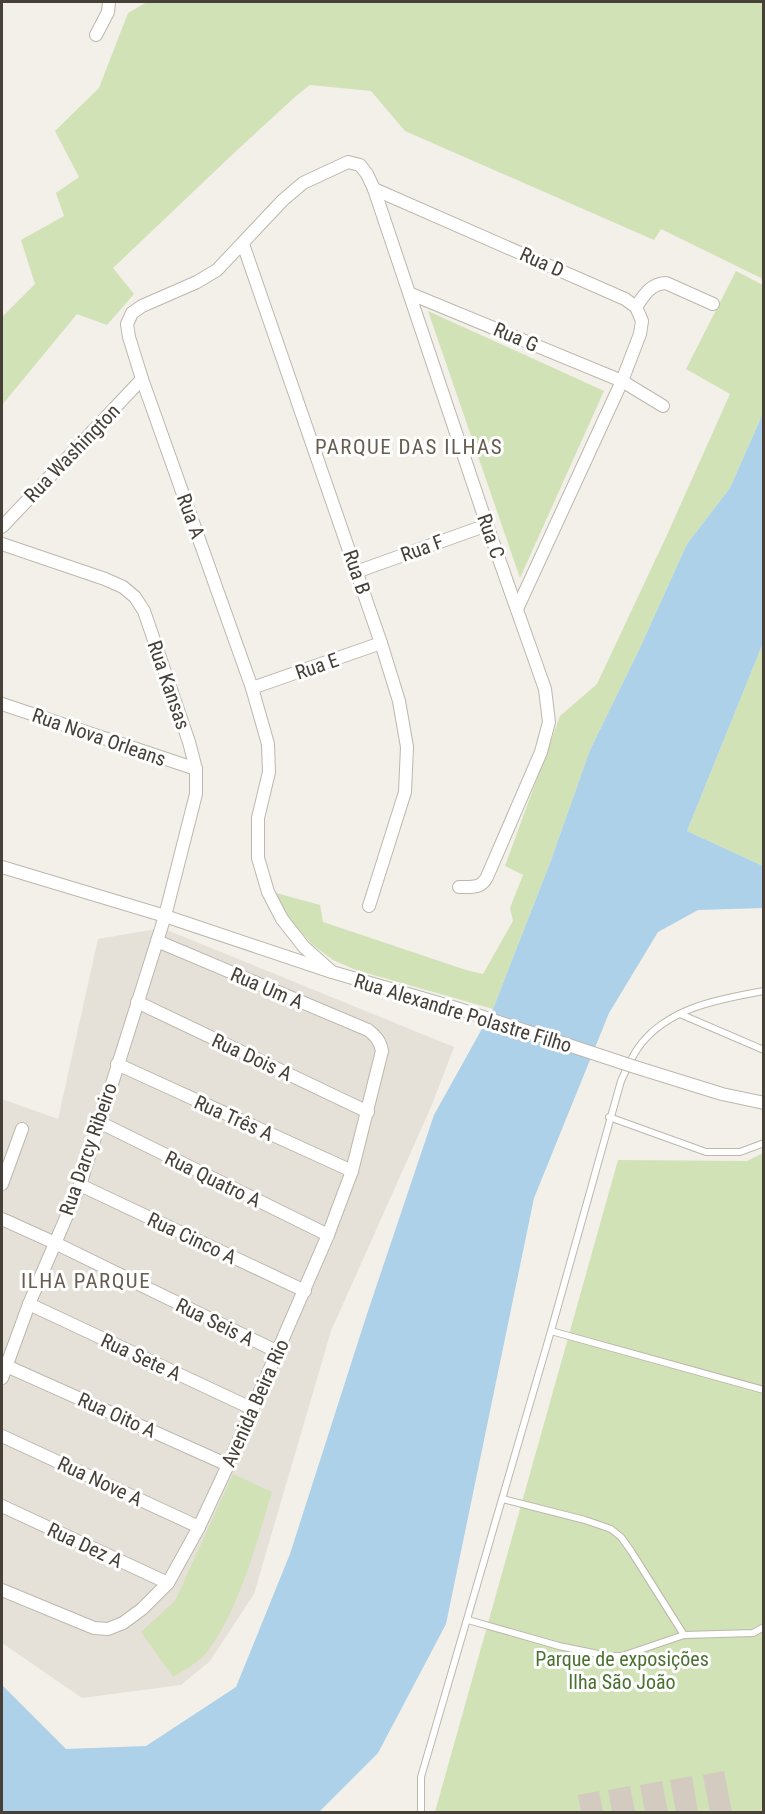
<svg xmlns="http://www.w3.org/2000/svg" width="765" height="1814" font-family="'Roboto Condensed',sans-serif">
	<style>
		.residential { fill: #e6e1d8 }
		.green { fill: #d0e2b6 }
		.water { fill: #acd1e9 }
		.building { fill: #d3cbc0 }
		.lines { fill: none; stroke-linecap: round; stroke-linejoin: round }
		.lane-casing { stroke: #bdb7ac; stroke-width: 8 }
		.street-casing { stroke: #bdb7ac; stroke-width: 14 }
		.lane { stroke: #fff; stroke-width: 6 }
		.street { stroke: #fff; stroke-width: 12 }
		.street-bridge-casing { stroke: #bdb7ac; stroke-width: 14; stroke-linecap: butt }
		.street-bridge { stroke: #fff; stroke-width: 12 }
		.labels { text-anchor: middle; stroke-width: 6; stroke-linejoin: round; paint-order: stroke }
		.street-label { font-size: 20px; fill: #464038; stroke: #fff }
		.park-label { font-size: 20px; fill: #4b7131; stroke: #fff }
		.neighbourhood-label { font-size: 21px; letter-spacing: 1.5px; fill: #675d50; stroke: #fff }
	</style>
	<rect width="100%" height="100%" fill="#f3efe9"/>
	<path class="residential" d="M162,928L454,1047L431,1107L331,1331L254,1594L210,1661L181,1685L82,1698L2,1643V1099L58,1119L98,939Z"/>
	<g class="green">
		<path d="M147,2H763V284L761,278L661,229L654,240L405,131L371,91L310,85L296,96L234,153L113,268L134,294L107,325L77,314L2,405V317L35,284L21,240L64,216L56,193L79,177L55,131L99,88L128,13Z"/>
		<path d="M736,271L763,285V413L730,488L687,544L639,650L590,750L550,863L493,1009L356,970L333,960L313,945L290,920L276,893L320,905L323,922L466,970L483,974L513,921L510,908L523,875L505,866L560,716L597,684L667,535L730,394L686,369Z"/>
		<path d="M428,311L604,391L520,578Z"/>
		<path d="M763,643V866L687,831Z"/>
		<path d="M763,1153V1812H435L618,1160L747,1161Z"/>
		<path d="M233,1474L272,1492C257,1541 239,1611 207,1652C199,1662 184,1670 173,1677L141,1632L175,1601Z"/>
	</g>
	<path class="water" d="M763,413V643L687,831L763,866V908L698,910L658,932L609,1013L534,1198L446,1624L378,1753L319,1812H2V1685L66,1749L146,1746L236,1687L290,1554L366,1317L434,1115L493,1009L550,863L590,750L639,650L687,544L730,488Z"/>
	<g class="building">
		<path d="M724,1771L732,1812H710L703,1775Z"/>
		<path d="M692,1776L698,1812H676L670,1780Z"/>
		<path d="M662,1781L668,1812H645L640,1785Z"/>
		<path d="M630,1786L635,1812H612L608,1790Z"/>
		<path d="M599,1791L603,1812H581L578,1795Z"/>
	</g>
	<g class="lines">
		<defs>
			<g id="lane">
				<path d="M680,1014L764,1050"/>
				<path d="M609,1117L706,1152H740L764,1143"/>
				<path d="M551,1331L764,1390"/>
				<path d="M503,1499L585,1520L611,1529L621,1537L631,1551L684,1635"/>
				<path d="M468,1620L559,1646L608,1656H622L684,1635L753,1633L764,1627"/>
				<path d="M421,1812V1777L551,1331L621,1081C626,1070 631,1058 638,1048C666,1008 719,999 764,991"/>
			</g>
			<g id="street">
				<path d="M96,35L108,12L109,2"/>
				<path d="M374,189L625,299L636,307L642,321L640,334L622,381L517,609"/>
				<path d="M243,244L381,643L399,701L407,747L405,792L369,906"/>
				<path d="M411,294L622,381L663,406"/>
				<path d="M636,307C644,295 650,284 666,283L713,304"/>
				<path d="M2,527L142,379"/>
				<path d="M2,544L105,579L123,587L135,597L144,611L189,742L196,769V794L165,916L80,1185L29,1304L2,1378"/>
				<path d="M356,572L487,525"/>
				<path d="M252,688L381,643"/>
				<path d="M2,704L196,769"/>
				<path d="M2,867L165,916L332,972L456,1008"/>
				<path d="M332,972L304,947L282,919L268,892L258,858V818L269,772L268,744L252,688L142,379L129,337L127,324L132,313L142,306L197,282L217,270L283,200L303,183L348,162L360,165L367,174L374,189L487,525L545,689L549,722L541,752L487,877C481,889 471,887 459,887"/>
				<path d="M137,1002L368,1112"/>
				<path d="M117,1064L352,1171"/>
				<path d="M635,1067L722,1094L764,1103"/>
				<path d="M99,1122L328,1235"/>
				<path d="M2,1184L22,1129"/>
				<path d="M80,1185L305,1291"/>
				<path d="M2,1219L55,1243L278,1352"/>
				<path d="M29,1304L253,1409"/>
				<path d="M2,1364L228,1465"/>
				<path d="M2,1436L199,1527"/>
				<path d="M2,1506L168,1583"/>
				<path d="M2,1590L94,1628L108,1629L123,1623L142,1609L168,1583L199,1527L228,1465L328,1235L352,1171L382,1051C380,1041 376,1036 368,1030L157,941"/>
			</g>
		</defs>
		<use href="#lane" class="lane-casing"/>
		<use href="#street" class="street-casing"/>
		<use href="#lane" class="lane"/>
		<use href="#street" class="street"/>
		<defs>
			<path id="street-bridge" d="M456,1008L635,1067"/>
		</defs>
		<use href="#street-bridge" class="street-bridge-casing"/>
		<use href="#street-bridge" class="street-bridge"/>
	</g>
	<g class="labels">
		<g class="street-label">
			<text transform="translate(542 262) rotate(24)" y="7">Rua D</text>
			<text transform="translate(516 337) rotate(23)" y="7">Rua G</text>
			<text transform="translate(72 453) rotate(-46)" y="7">Rua Washington</text>
			<text transform="translate(191 516) rotate(70)" y="7">Rua A</text>
			<text transform="translate(491 536) rotate(71)" y="7">Rua C</text>
			<text transform="translate(422 548) rotate(-20)" y="7">Rua F</text>
			<text transform="translate(357 572) rotate(71)" y="7">Rua B</text>
			<text transform="translate(317 666) rotate(-19)" y="7">Rua E</text>
			<text transform="translate(169 685) rotate(71)" y="7">Rua Kansas</text>
			<text transform="translate(99 737) rotate(19)" y="7">Rua Nova Orleans</text>
			<text transform="translate(267 988) rotate(23)" y="7">Rua Um A</text>
			<text transform="translate(463 1013) rotate(17)" y="7">Rua Alexandre Polastre Filho</text>
			<text transform="translate(252 1057) rotate(25)" y="7">Rua Dois A</text>
			<text transform="translate(234 1118) rotate(24)" y="7">Rua Três A</text>
			<text transform="translate(88 1149) rotate(-71)" y="7">Rua Darcy Ribeiro</text>
			<text transform="translate(213 1179) rotate(26)" y="7">Rua Quatro A</text>
			<text transform="translate(192 1238) rotate(25)" y="7">Rua Cinco A</text>
			<text transform="translate(215 1322) rotate(26)" y="7">Rua Seis A</text>
			<text transform="translate(141 1357) rotate(25)" y="7">Rua Sete A</text>
			<text transform="translate(255 1403) rotate(-66)" y="7">Avenida Beira Rio</text>
			<text transform="translate(117 1415) rotate(24)" y="7">Rua Oito A</text>
			<text transform="translate(100 1481) rotate(25)" y="7">Rua Nove A</text>
			<text transform="translate(85 1545) rotate(25)" y="7">Rua Dez A</text>
		</g>
		<g class="park-label">
			<text x="622" y="1666">Parque de exposições<tspan x="622" dy="23">Ilha São João</tspan></text>
		</g>
		<g class="neighbourhood-label">
			<text x="409" y="454">PARQUE DAS ILHAS</text>
			<text x="86" y="1288">ILHA PARQUE</text>
		</g>
	</g>
	<rect width="765" height="1814" fill="none" stroke="#464038" stroke-width="6"/>
</svg>
